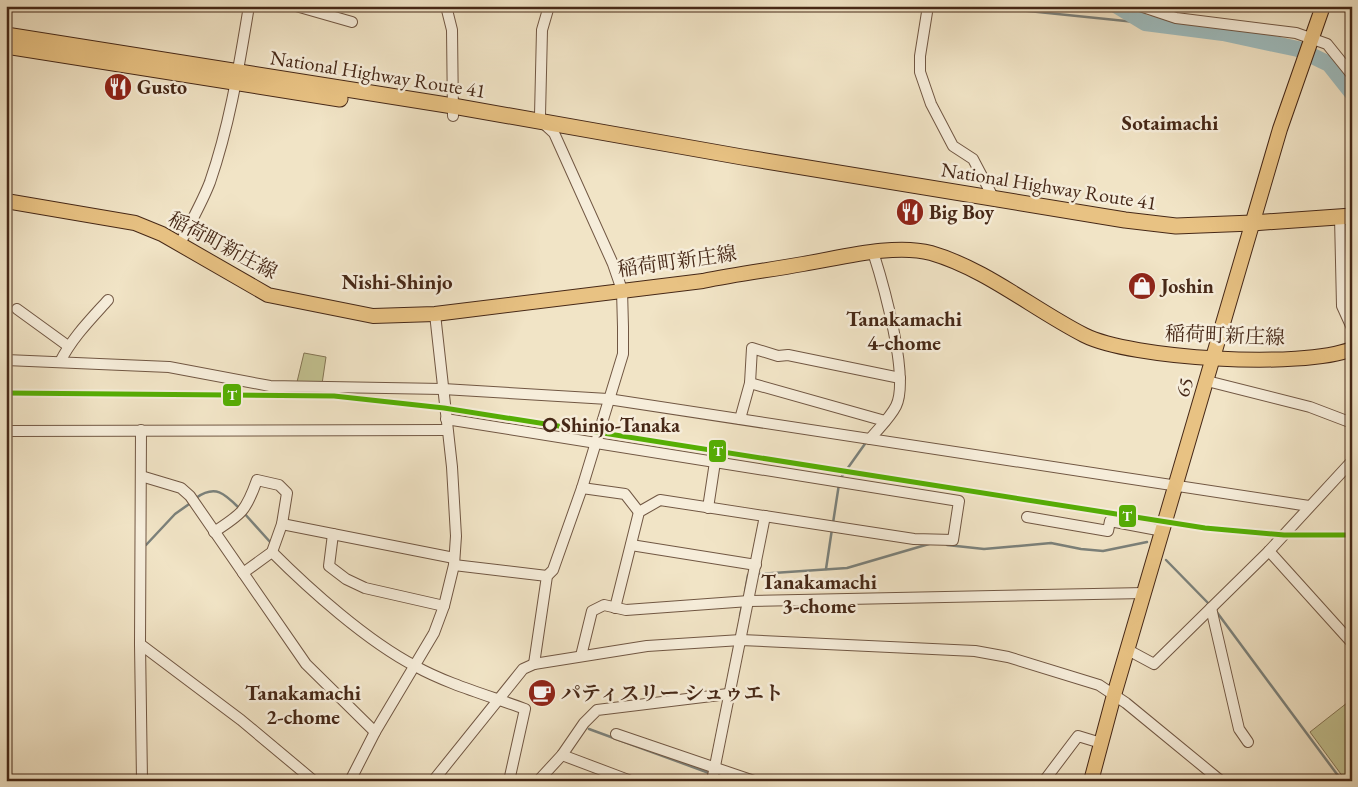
<svg xmlns="http://www.w3.org/2000/svg" width="1358" height="787" font-family="'EB Garamond','Noto Serif JP',serif">
	<style>
		.green { fill: #c2c190; stroke: #847454 }
		.lines { fill: none; stroke-linecap: round; stroke-linejoin: round }
		.stream { stroke: #7b817b; stroke-width: 2.5 }
		.river { stroke: #9ebcbe; stroke-width: 16 }
		.minor-casing { stroke: #715743; stroke-width: 12 }
		.major-casing { stroke: #462817; stroke-width: 16 }
		.highway-casing { stroke: #462817; stroke-width: 17 }
		.minor { stroke: #f6edda; stroke-width: 10 }
		.major { stroke: #e8c283; stroke-width: 14 }
		.highway { stroke: #e8c283; stroke-width: 15 }
		.rail-1-casing { stroke: #f6edda; stroke-width: 9 }
		.rail-1 { stroke: #55ae04; stroke-width: 5 }
		.stop-dot { fill: #f6edda; stroke: #462817; stroke-width: 2.5 }
		.labels { text-anchor: middle; stroke-width: 5; stroke-linejoin: round; paint-order: stroke }
		.street-label { font-size: 20px; fill: #462817; stroke: #f6edda }
		.poi-label { font-size: 20px; font-weight: bold; fill: #462817; stroke: #f6edda; text-anchor: start }
		.stop-label { font-size: 20px; font-weight: bold; fill: #462817; stroke: #f6edda; text-anchor: start }
		.neighbourhood-label { font-size: 21px; font-weight: bold; fill: #462817; stroke: #f6edda }
		.line-badge { stroke: #f6edda; stroke-width: 2 }
		.badge-label { font-size: 14px; text-anchor: middle; font-weight: bold; fill: #fff }
	</style>
	<rect width="100%" height="100%" fill="#f1e4c6"/>
	<filter id="stains"><feTurbulence type="fractalNoise" baseFrequency=".004" numOctaves="4"/><feColorMatrix values="0 0 0 0 .2 0 0 0 0 .09 0 0 0 0 .02 0 0 0 .5 -.17"/></filter>
	<radialGradient id="worn" r=".72"><stop offset=".6" stop-color="#630" stop-opacity="0"/><stop offset="1" stop-color="#630" stop-opacity=".3"/></radialGradient>
	<g class="green">
		<path d="M304,353L326,357L322,384L297,382Z"/>
		<path d="M1352,699V781H1346L1310,732Z"/>
	</g>
	<g class="lines">
		<g class="stream">
			<path d="M979,6L1145,23"/>
			<path d="M840,479L867,441"/>
			<path d="M196,498C216,484 225,494 240,509"/>
			<path d="M244,513L271,543"/>
			<path d="M833,523L839,484"/>
			<path d="M146,545L175,514L192,502"/>
			<path d="M947,545L984,549L1051,543L1081,549L1103,551L1147,542"/>
			<path d="M1166,560L1210,605"/>
			<path d="M826,569L832,529"/>
			<path d="M759,574L847,568L929,544"/>
			<path d="M745,592L748,575"/>
			<path d="M1216,611L1342,781"/>
			<path d="M740,616L742,606"/>
			<path d="M589,729L709,773"/>
		</g>
		<path class="river" d="M1117,6L1145,23L1223,33L1298,49L1329,64L1352,93"/>
		<defs>
			<g id="minor">
				<path d="M296,6L352,22"/>
				<path d="M446,6L452,30L453,116"/>
				<path d="M928,6L920,56V72L931,104L953,146L973,159L993,197"/>
				<path d="M1140,6L1176,18L1296,33L1327,44L1352,75"/>
				<path d="M1340,217L1342,306L1352,328"/>
				<path d="M180,244C190,223 202,203 210,182C230,124 239,66 249,6"/>
				<path d="M17,309L68,346"/>
				<path d="M6,360L169,367L270,386L443,389L608,399L1309,506"/>
				<path d="M60,362C72,338 90,320 108,300"/>
				<path d="M1207,381L1310,407L1352,423"/>
				<path d="M750,383L885,421"/>
				<path d="M446,419L959,501L953,540L914,539L660,500L639,512L615,608"/>
				<path d="M740,419L750,383L752,348L778,356L788,355L900,378"/>
				<path d="M141,430L140,644L241,720L314,781"/>
				<path d="M6,431L447,430"/>
				<path d="M870,439C878,429 890,418 896,406C910,378 883,283 873,252"/>
				<path d="M141,476L181,488L190,496L306,664L375,732"/>
				<path d="M582,488L625,494L639,512"/>
				<path d="M708,508L715,462"/>
				<path d="M1027,517L1108,531L1110,521L1163,531"/>
				<path d="M282,524L454,558"/>
				<path d="M214,532C242,514 246,511 257,480L279,485L287,493L282,524L272,552L243,573"/>
				<path d="M333,534L329,566L346,579L365,588L444,606"/>
				<path d="M631,545L756,565"/>
				<path d="M1269,551L1352,643"/>
				<path d="M272,552C310,590 367,641 415,666C447,684 490,696 525,709L509,781"/>
				<path d="M454,565L547,576"/>
				<path d="M1211,608L1239,729L1248,742"/>
				<path d="M140,644L142,781"/>
				<path d="M1128,650L1154,664L1269,551L1352,461"/>
				<path d="M581,656L592,611L604,605L626,610L749,601L1145,593"/>
				<path d="M534,664L547,576L553,570L582,488L623,354V327L622,290L613,264L554,133L541,121L540,115L542,30L549,6"/>
				<path d="M616,734L754,781"/>
				<path d="M562,755L631,781"/>
				<path d="M350,781L375,732L434,633L444,606L454,565L456,536L452,467L435,314"/>
				<path d="M433,781L523,669L534,664L647,646L741,640L975,651L1008,657L1099,685L1126,703L1221,781"/>
				<path d="M538,781L562,755L584,723L597,710L728,694"/>
				<path d="M712,781L765,516"/>
				<path d="M1044,781L1078,736L1101,743"/>
			</g>
			<g id="major">
				<path d="M6,201L135,223L162,234L268,295L373,316L435,314L703,281C736,274 770,270 803,264C840,258 894,243 931,253C986,269 1033,309 1084,335C1131,359 1302,369 1352,349"/>
				<path d="M1091,781L1114,695L1280,129L1323,6"/>
			</g>
			<g id="highway">
				<path d="M6,35L453,106L742,157L1125,220L1176,226L1252,223L1352,216"/>
				<path d="M6,46L340,99"/>
			</g>
		</defs>
		<use href="#minor" class="minor-casing"/>
		<use href="#major" class="major-casing"/>
		<use href="#highway" class="highway-casing"/>
		<use href="#minor" class="minor"/>
		<use href="#major" class="major"/>
		<use href="#highway" class="highway"/>
		<defs>
			<path id="rail-1" d="M6,393L334,396L444,408L1205,528L1284,535H1352"/>
		</defs>
		<use href="#rail-1" class="rail-1-casing"/>
		<use href="#rail-1" class="rail-1"/>
	</g>
	<defs>
		<symbol id="restaurant-disc" viewBox="-11 -11 22 22"><circle r="9.5" fill="#8f2418" stroke="#f6edda"/><path d="M-5-6h1v4h1v-4h1v4h1v-4h1v5L-1.5 .5V6h-2V.5L-5-1ZM5-6V6H3V1.5H1.5Q1.5-4 5-6Z" fill="#fff"/></symbol>
		<symbol id="shop-disc" viewBox="-11 -11 22 22"><circle r="9.5" fill="#8f2418" stroke="#f6edda"/><path d="M-5-2.5h2.3a2.7 3.5 0 0 1 5.4 0H5L5.5 6h-11ZM-1.5-2.5h3a1.5 2.3 0 0 0-3 0Z" fill="#fff"/></symbol>
		<symbol id="cafe-disc" viewBox="-11 -11 22 22"><circle r="9.5" fill="#8f2418" stroke="#f6edda"/><path d="M-5.5-4.5H6V0H3Q3 3.5 0 3.5H-2.5Q-5.5 3.5-5.5 0ZM3-3.2v2h1.7v-2ZM-6 4.5H4V6H-6Z" fill="#fff"/></symbol>
	</defs>
	<g fill-rule="evenodd">
		<use href="#restaurant-disc" x="102" y="71" width="32" height="32"/>
		<use href="#restaurant-disc" x="894" y="196" width="32" height="32"/>
		<use href="#shop-disc" x="1126" y="270" width="32" height="32"/>
		<use href="#cafe-disc" x="526" y="677" width="32" height="32"/>
	</g>
	<circle class="stop-dot" cx="550" cy="425" r="6"/>
	<g class="labels">
		<g class="street-label">
			<text transform="translate(378 74) rotate(9)" y="7">National Highway Route 41</text>
			<text transform="translate(1049 186) rotate(9)" y="7">National Highway Route 41</text>
			<text transform="translate(223 245) rotate(28)" y="7">稲荷町新庄線</text>
			<text transform="translate(677 261) rotate(-8)" y="7">稲荷町新庄線</text>
			<text transform="translate(1225 335) rotate(2)" y="7">稲荷町新庄線</text>
			<text transform="translate(1184 387) rotate(-74)" y="7">65</text>
		</g>
		<g class="poi-label">
			<text x="137" y="94">Gusto</text>
			<text x="929" y="219">Big Boy</text>
			<text x="1161" y="293">Joshin</text>
			<text x="561" y="700">パティスリー シュゥエト</text>
		</g>
		<g class="stop-label">
			<text x="561" y="432">Shinjo-Tanaka</text>
		</g>
		<g class="neighbourhood-label">
			<text x="1170" y="130">Sotaimachi</text>
			<text x="397" y="289">Nishi-Shinjo</text>
			<text x="904" y="326">Tanakamachi<tspan x="904" dy="24">4-chome</tspan></text>
			<text x="819" y="589">Tanakamachi<tspan x="819" dy="24">3-chome</tspan></text>
			<text x="303" y="700">Tanakamachi<tspan x="303" dy="24">2-chome</tspan></text>
		</g>
	</g>
	<g class="line-badge">
		<rect x="222" y="383" width="20" height="24" rx="5" fill="#55ae04"/>
		<rect x="708" y="439" width="19" height="24" rx="5" fill="#55ae04"/>
		<rect x="1118" y="504" width="19" height="24" rx="5" fill="#55ae04"/>
	</g>
	<g class="badge-label">
		<text x="232" y="400">T</text>
		<text x="718" y="456">T</text>
		<text x="1127" y="521">T</text>
	</g>
	<rect width="1358" height="787" fill="none" stroke="#f1e4c6" stroke-width="25"/>
	<rect x="8" y="8" width="1343" height="772" fill="none" stroke="#462817" stroke-width="2.5"/>
	<rect x="12" y="12" width="1333" height="762" fill="none" stroke="#462817"/>
	<rect width="100%" height="100%" filter="url(#stains)"/>
	<rect width="100%" height="100%" fill="url(#worn)"/>
</svg>
